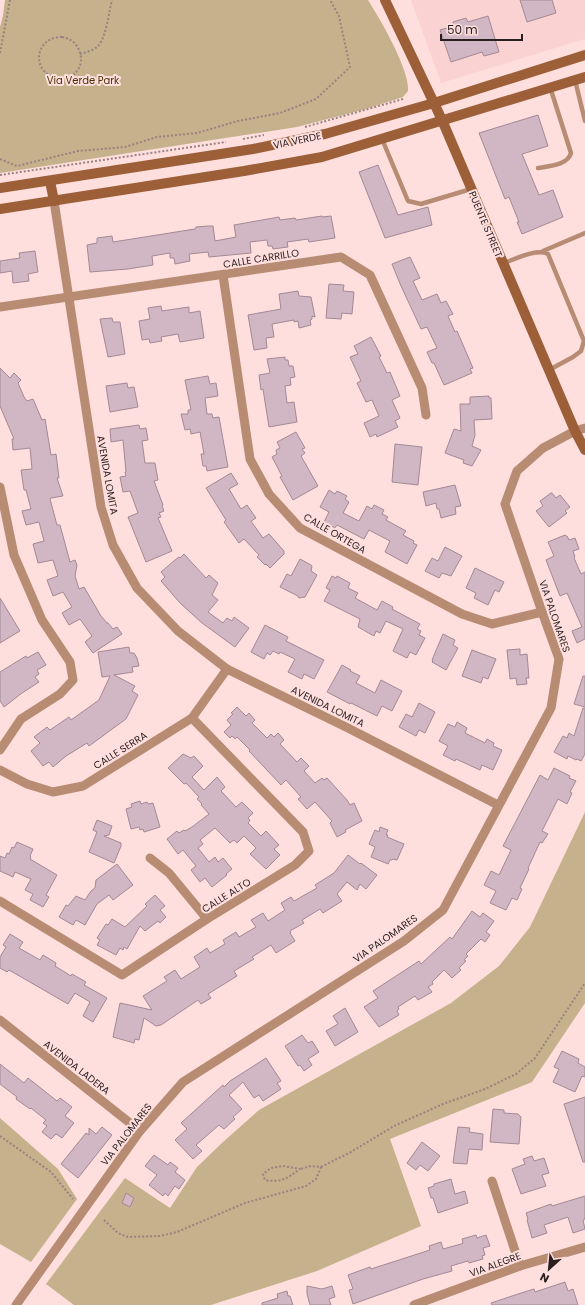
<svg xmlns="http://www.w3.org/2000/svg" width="585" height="1305" font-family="Poppins,sans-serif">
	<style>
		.built { fill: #fad2d1 }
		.green { fill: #c5b18b }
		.building { fill: #d1b6c3; stroke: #a38996 }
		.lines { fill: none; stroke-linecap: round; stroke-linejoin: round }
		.path { stroke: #988282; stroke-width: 2; stroke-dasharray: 2 2; stroke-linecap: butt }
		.lane { stroke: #b78c73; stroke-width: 4.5 }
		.street { stroke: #b78c73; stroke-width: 9 }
		.secondary { stroke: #9c5f38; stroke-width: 10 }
		.labels { text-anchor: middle; stroke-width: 4; stroke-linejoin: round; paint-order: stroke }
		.park-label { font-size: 10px; fill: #483403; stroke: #fedfde }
		.street-label { font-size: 10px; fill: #2a1f1f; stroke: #fedfde }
	</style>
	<rect width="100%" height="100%" fill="#fedfde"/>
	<path class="built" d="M411,0H585V39L441,83Z"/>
	<g class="green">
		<path d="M5,0H368C380,19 410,70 408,91L403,97L366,109L297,127L0,173V27L3,15Z"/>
		<path d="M585,812V1003L532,1082L390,1139L421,1226L317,1271L211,1305H74L46,1284L125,1178L170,1208L197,1167L223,1142L259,1110L451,1003L499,966L530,927Z"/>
		<path d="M0,1118L58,1169L77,1199L31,1262L0,1244Z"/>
	</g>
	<g class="building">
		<path d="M520,0H552L556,13L527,22Z"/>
		<path d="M488,16L499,52L484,56L482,52L451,62L440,30L454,26L453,22L466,18L468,22Z"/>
		<path d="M538,115L548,146L522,154L539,195L553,190L563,217L522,234L517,222H519L509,197L505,199L479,133Z"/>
		<path d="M378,165L398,215L428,207L432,225L385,238L359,172Z"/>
		<path d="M322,216V217L331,216L335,238L309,242L308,239L287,242L288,247L273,249L272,246H268L267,240L250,242L251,253L209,257L208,252L189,254L190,261L175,264L174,258H170V253L152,256L153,265L128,269L90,272L87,245L97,243V238L112,236L113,242L195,229L196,227L208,226H213L215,241L236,237L234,225L279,217L280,220L295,218L296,220Z"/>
		<path d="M35,251L38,272L28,274L29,281L13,283L12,271L0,273V261L20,258L19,253Z"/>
		<path d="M410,257L420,278L413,281L422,300L437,294L441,303L446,301L453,314L448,316L455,332L457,331L473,368L470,369L472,373L449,383L444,385L434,363H432L427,352L437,348L427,327L421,329L401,286L392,264Z"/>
		<path d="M329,284L344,285L343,291L354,292L352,314L342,313L341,319L326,318Z"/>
		<path d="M298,291L299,296L311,297L315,317L312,316V319L310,320L311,325L299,328L298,321L294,322V320L272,324L274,337L266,338L267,348L254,350L248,315L281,309L279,294Z"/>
		<path d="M161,306L162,311L189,307V313L200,311L204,338L180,342L178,334L161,337L162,341L150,343L149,339L142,340L139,321L150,319L148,308Z"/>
		<path d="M112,318L113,322H120L125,354L108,357L100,319Z"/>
		<path d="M371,337L381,356L379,357L387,373L390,372L400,396L392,400L400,418L395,421L398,427L377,437L376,434L370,437L364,423L379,416L372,400L366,402L357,383L361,381L350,357L358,354L354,346Z"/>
		<path d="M285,357V360H288L289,366H293L295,377L290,378L291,385L285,386L287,403L294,402L297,422L269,427L263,389L261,390L259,375L270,373L267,359Z"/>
		<path d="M0,368L10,378L14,373L21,380L18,383L24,397L27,401L33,399L42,420L45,419L51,455L56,454L59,478H57L63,496L51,498L50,499L57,525H60L70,562L75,560L77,565L75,576L79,589L84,587L101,616L107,623H108L113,629L117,627L122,634L93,653L85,642L92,636L80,619L69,625L62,613L72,607L63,592L53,596L47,580L58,576L53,560L38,563L33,544L44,541L39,522L26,525L22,511L31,509L26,490H24L21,470L32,469L30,448L13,450L12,439H14L0,406Z"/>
		<path d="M208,376L210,384L216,383L218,396L205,398L207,414H212L213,418L219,417L228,467L207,471L206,466H203L201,454H204L200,432L191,434L190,429L185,430L181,414H188V410H191L185,380Z"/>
		<path d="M127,383L128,388L134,387L138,407L110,412L106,386Z"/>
		<path d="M489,396V398H491L492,419L474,420L475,435L472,446L481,450L472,466L463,463L464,460L445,453L454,429L461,431L460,404H470V397Z"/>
		<path d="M139,425L140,429L146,428L148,440L142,441L145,463H155L156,469L158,480L154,481L163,505L162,506L164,511L159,513L161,517L158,518L172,551L146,562L128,517L138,513L130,491L123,492L120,477L126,476L125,472H126L123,440L111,442L110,429Z"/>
		<path d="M296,432L305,448L302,449L305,453L301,456L318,486L293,500L280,477L282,476L272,457L277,454L276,450L280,448L277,442Z"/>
		<path d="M395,444L422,447L418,485L392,482Z"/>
		<path d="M231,473L238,484L229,489L241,509L247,505L256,518L251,521L263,538L269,534L284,551V554L270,568L266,564L265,565L257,557L259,555L244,539L239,543L224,522L226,520L206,488Z"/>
		<path d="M455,485L461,506L455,507L456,514L441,518L439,509H437L436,503L426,506L423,492Z"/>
		<path d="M329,490L335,494L337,491L347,496L345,499L349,502L343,513L359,521L367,506L372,509L374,505L384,510L382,514L388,517L386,520L406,531L403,535L414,541L413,543L417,545L407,564L385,552L390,541L369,530L364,539L337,525L335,528L324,522L329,512L320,507Z"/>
		<path d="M551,493H552L556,498L560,495L570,507L565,511L567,513L549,527L536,511L543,506L540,501Z"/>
		<path d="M565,535L566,536H567L569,540L575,538L579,549L573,551L575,557L574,558L581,574L585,572V639L577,643L572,631L582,627L567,593L560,596L546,560L554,556L548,542Z"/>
		<path d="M445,547L462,556L451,576L442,573L439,578L425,571L432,558L438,561Z"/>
		<path d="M184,554L206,578L209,575L218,583L212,595L218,600L208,612L223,623L227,618L232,621L234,617L249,628L235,647L202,623L180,603L161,581L165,577L161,572L175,560L179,557L180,558Z"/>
		<path d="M300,559L311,565L312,566L311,571L317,575L305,597L299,598L298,596L280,587L287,574L291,576Z"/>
		<path d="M475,568L504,582L499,592L495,590L488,605L474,598L476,593L466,588Z"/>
		<path d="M332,576L336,578L337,576L350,583L348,588L358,593L355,598L377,610L382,601L393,607L392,609L420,624L417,629L421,631L419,635L425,638L416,655L410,652L407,658L393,651L403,629L386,621L380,633L376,631L374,636L358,627L360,619L324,601L330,590L326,588Z"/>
		<path d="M0,598L20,631L0,643Z"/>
		<path d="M265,625L288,637L286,641L324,660L314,679L304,674L302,679L288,672L295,659L280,652L279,654L273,651L270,655L267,653L264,659L251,652Z"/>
		<path d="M443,634L455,640L453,645L458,648L446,670L432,662L433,661L432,660Z"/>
		<path d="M129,647L130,653H134L137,658L139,666L132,667L133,672L114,675L135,686L132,691L138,695L126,719L89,746L87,743L66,756L53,767L49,762L43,766L31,751L40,743L34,737L47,727L50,730L69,717L71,720L99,700L110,676L102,677L98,652Z"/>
		<path d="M520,649V655L527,654L529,678H526L527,684L517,685L516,678L510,679L507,650Z"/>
		<path d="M472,650L496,659L488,679L483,677L481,683L462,676Z"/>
		<path d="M38,652L46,665L37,670L39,674L35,677L39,682L22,693L4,707L0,701V672L26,656L27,658Z"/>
		<path d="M342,665L351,670L350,671L360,676L356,683L375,693L381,680L402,691L392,711L382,706L377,716L351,703L350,704L327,692Z"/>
		<path d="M583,676H585V707L574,704Z"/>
		<path d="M419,703L435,712L425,733L419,730L416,736L399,727L406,714L412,717Z"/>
		<path d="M237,707L246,716L249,713L255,720L252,723L267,738L271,734L274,737L278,733L284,740L280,744L297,762L301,758L309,766L304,771L315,783L322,778L324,780L327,778L347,800L350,805L354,803L362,821L345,830L346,832L337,837L330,823L332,821L315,802L307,809L298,799L301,797L286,780L281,785L249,751L250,750L237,737L235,739L232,736L230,738L224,732L231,725L227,720L233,714L231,713Z"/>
		<path d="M583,708H585V754L581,761L577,759L576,760L568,756L567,759L554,752L563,736L567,738L569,733L574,736Z"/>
		<path d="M457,722L467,728L465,733L485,743L487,739L494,743L493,746L502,750L493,770L482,765L480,770L456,759L455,761L443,755L448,746L439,741L448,724L455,727Z"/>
		<path d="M183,754L191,758L194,756L203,766L192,777L204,790L217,777L225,787L221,791L236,807L242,802L253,813L248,818L250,820L248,823L261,836L266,831L279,845L274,849L280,855L266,869L250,854L256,848L244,836L237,843L234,840L230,843L215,828L200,840L203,844L198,848L209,862L215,857L218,862L223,858L232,869L226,874L227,875L212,887L205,878L200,882L191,870L196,866L183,850L178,854L167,839L177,831L179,833L184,830L185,831L192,827L209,814L201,805L202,804L197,799L199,797L186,783L184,784L168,768Z"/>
		<path d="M554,768L570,776L569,778L576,781L570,792L572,793L567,804L558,799L542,831L548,834L542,843L540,842L528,868L529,869L520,888L522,889L517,900L512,898L506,910L490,903L496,891L484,885L491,871L499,875L511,850L503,846L540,775L548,780Z"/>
		<path d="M140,801L141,804L147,802L148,804L153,803L160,827L144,832L143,829L140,830L139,827L131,829L126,809L132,807L131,804Z"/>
		<path d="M97,820L112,826L109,835L104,836L121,843V846L114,863L89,852L97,832L93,830Z"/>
		<path d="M380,827L388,830L386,835H388L387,837L404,844L397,860L393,859L392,860H390L388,864L371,857L375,847L369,844L375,830L379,832Z"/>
		<path d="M17,842L33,849L30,856L31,857L30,859L57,875L46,895L49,897L43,907L30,900L33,894L25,890L31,879L15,872L13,877L0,871V856L5,858L7,853L9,854L12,847L14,848Z"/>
		<path d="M348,855L360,864L361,863L377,875L366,889L360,884L357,890L347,882L337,894L342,901L323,913L320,909L302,920L304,923L290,931L291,933H290L295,941L276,953L271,945L252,957L254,959L234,971L237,976L208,994L211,998L201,1004L198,1000L161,1025L156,1026L144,1018L139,1040L135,1039L134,1043L113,1037L120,1003L152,1010L143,996L167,981L164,977L175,970L181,979L200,967L194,957L207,948L210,953L225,944L223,940L236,932L239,937L256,927L251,920L263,913L268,921L285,910L281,903L291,897L294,901L317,888L315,885L334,873Z"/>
		<path d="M117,864L133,885L113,900L109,895L97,904L85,925L76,920L73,925L59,917L66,905L68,906L76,896L85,900L91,891L95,888L96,880Z"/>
		<path d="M155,895L165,906L160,910L166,917L160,923L158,921L145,931L140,926L127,949L124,947L123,950L120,948L116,955L97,945L100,940L97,938L106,924L108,925L112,919L125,927L147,906L145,904Z"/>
		<path d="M472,911L480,917L483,913L494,921L486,932L490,935L485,942L481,939L466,954L468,956L464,960L466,961L459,968L461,970L452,978L444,970L432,982L433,984L428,987L432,992L418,1000L415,996L398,1007L399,1009L397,1011L399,1015L379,1027L364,1007L378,998L373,991L419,961L421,964L450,937L452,939Z"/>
		<path d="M10,934L23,942L19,948L40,960L43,955L56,963L55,966L71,976L72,974L86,982L84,985L107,998L93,1022L83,1016L90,1002L75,993L68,1004L9,970L7,972L0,968V957L6,947L3,945Z"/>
		<path d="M345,1008L358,1032L335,1046L326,1031L338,1024L333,1016Z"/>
		<path d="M302,1035L308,1043L312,1041L319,1052L308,1059L312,1065L304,1071L300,1065L298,1066L285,1046Z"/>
		<path d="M562,1051L579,1059L578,1063L585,1067V1077L582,1076L575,1092L553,1082L559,1069L554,1067Z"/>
		<path d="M266,1058L281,1081L277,1083L281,1089L263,1101L259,1095L254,1098L243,1082L229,1095L242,1109L233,1117L235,1119L224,1129L219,1125L196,1145L202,1151L193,1159L175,1140L187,1129L181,1123L223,1085L224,1087L230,1081Z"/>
		<path d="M0,1064L24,1083L28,1078L57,1101L60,1098L72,1107L65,1116L74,1123L62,1138L56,1134L51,1139L42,1132L47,1126L43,1123L46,1120L31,1108L30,1109L16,1099L17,1097L0,1084Z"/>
		<path d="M585,1097V1162H583L564,1104Z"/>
		<path d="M493,1109L504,1110V1113L518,1114L521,1117L519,1144L490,1142Z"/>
		<path d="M102,1127L112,1135L78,1178L61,1164L86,1133L89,1135V1128L96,1134Z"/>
		<path d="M458,1127L470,1128L469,1132L483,1134L482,1150L469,1149L467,1164L453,1163Z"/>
		<path d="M422,1142L440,1156L428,1171L420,1165L416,1170L407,1163Z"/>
		<path d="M154,1155L168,1165L170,1162L178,1168L175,1172L185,1180L179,1189L175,1186L168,1196L165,1193L163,1196L149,1185L157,1175L145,1166Z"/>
		<path d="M532,1156L534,1161L544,1158L549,1173L542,1175L546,1186L521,1194L512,1169L525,1164L523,1159Z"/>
		<path d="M451,1179L455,1194L465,1191L468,1203L438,1213L433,1198H431L428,1188L434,1186V1184Z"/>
		<path d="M126,1193L134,1198L130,1207L122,1203Z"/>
		<path d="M585,1196V1219L583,1220L585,1229L573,1233L568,1217L544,1225L547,1233L532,1238L527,1220L528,1219L526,1213L551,1204L552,1206Z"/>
		<path d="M476,1235L477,1238L486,1235L490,1246L483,1248L485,1255L482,1256L483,1259L469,1263L468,1261L451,1266L452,1271L423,1279L353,1304L349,1290L353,1289L348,1275L370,1267L371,1269L430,1250L429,1246L441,1242L443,1249L461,1244L463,1243L462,1239Z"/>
		<path d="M565,1282L568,1291L573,1289L578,1305H492L491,1303L518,1294L534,1289L535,1292Z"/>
		<path d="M307,1286L322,1289L332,1286L335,1297L329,1299L331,1305H310L307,1294Z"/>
		<path d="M287,1291L288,1296H290L293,1305H262V1303L278,1298L277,1294Z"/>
	</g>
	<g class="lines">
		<g class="path">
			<path d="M62,37C87,41 88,78 61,78C31,77 32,37 62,37Z"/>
			<path d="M0,53L10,0"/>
			<path d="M80,54C86,52 93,51 98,46C106,38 109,12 112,0"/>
			<path d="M305,127L403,99"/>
			<path d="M243,139L264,135"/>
			<path d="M0,159L17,166L78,151L125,147L157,137L197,133L238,121L280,113L316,99L350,67L339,16L330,0"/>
			<path d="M0,175L226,142"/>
			<path d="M0,1136L51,1172L73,1199"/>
			<path d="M283,1166L300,1169C287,1178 282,1183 265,1180L263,1174L271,1168Z"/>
			<path d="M321,1167L351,1152L394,1126L443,1104L485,1089L516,1074L535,1058L585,983"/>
			<path d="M104,1220L118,1233L128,1237L160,1236L177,1232L245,1203L306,1186L316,1179L321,1167L311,1166L300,1169"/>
		</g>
		<g class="lane">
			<path d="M575,80L585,121"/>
			<path d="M382,139L408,201L421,204L471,189"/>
			<path d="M538,168C549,166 568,165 571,153L550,87"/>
			<path d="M543,251L585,233"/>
			<path d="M504,263C515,259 537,248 548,254L584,341L581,351L573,357L549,370"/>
		</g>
		<g class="street">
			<path d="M54,201L101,507L113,545L137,588L178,631L227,669L346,727L498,805"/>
			<path d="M223,275L250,459L269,494L300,528L462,614L492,624L542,612"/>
			<path d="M0,307L341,257L370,275L422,388L426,415"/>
			<path d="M0,487L14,555L42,620L70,662L73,680L60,694L21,719L0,750"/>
			<path d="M0,770L27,784L53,792L83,786L192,718L227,669"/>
			<path d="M150,858L169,873L207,919"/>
			<path d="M0,901L122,975L207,919L295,865L309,851L303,832L192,718"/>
			<path d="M0,1020L140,1131"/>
			<path d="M492,1181L520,1266"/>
			<path d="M16,1305L140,1131L183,1082L404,941L443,910L551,708L559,659L542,612L505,504L517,471L543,448L575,431L585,428"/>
			<path d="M414,1305L520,1266L585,1247"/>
		</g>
		<g class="secondary">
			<path d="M385,0L442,120L575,431L585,450"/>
			<path d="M50,181L54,201"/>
			<path d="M0,188L253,149L325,134L434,103L585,55"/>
			<path d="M0,209L244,171L322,157L585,77"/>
		</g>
	</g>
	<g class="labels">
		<g class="park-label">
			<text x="83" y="84">Via Verde Park</text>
		</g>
		<g class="street-label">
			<text transform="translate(297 140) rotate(-12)" y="4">VIA VERDE</text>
			<text transform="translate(486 224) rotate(67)" y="4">PUENTE STREET</text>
			<text transform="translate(261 258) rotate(-9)" y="4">CALLE CARRILLO</text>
			<text transform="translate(108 475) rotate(80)" y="4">AVENIDA LOMITA</text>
			<text transform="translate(335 533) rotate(30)" y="4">CALLE ORTEGA</text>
			<text transform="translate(555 616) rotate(71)" y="4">VIA PALOMARES</text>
			<text transform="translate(328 706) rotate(26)" y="4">AVENIDA LOMITA</text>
			<text transform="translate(120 750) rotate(-32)" y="4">CALLE SERRA</text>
			<text transform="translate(226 895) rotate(-32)" y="4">CALLE ALTO</text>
			<text transform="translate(385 938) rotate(-35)" y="4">VIA PALOMARES</text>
			<text transform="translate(77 1067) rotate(38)" y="4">AVENIDA LADERA</text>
			<text transform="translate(126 1134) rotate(-52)" y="4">VIA PALOMARES</text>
			<text transform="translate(495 1264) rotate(-20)" y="4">VIA ALEGRE</text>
		</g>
	</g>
	<g transform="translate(549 1269) rotate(207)" stroke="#fedfde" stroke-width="3" paint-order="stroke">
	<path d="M0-3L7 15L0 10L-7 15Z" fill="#2a1f1f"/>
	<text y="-6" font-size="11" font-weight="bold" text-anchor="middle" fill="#2a1f1f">N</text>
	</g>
	<path d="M441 34v6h81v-6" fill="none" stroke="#2a1f1f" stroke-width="2"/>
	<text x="447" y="34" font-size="12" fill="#2a1f1f" stroke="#fedfde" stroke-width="3" paint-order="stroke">50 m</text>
</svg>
